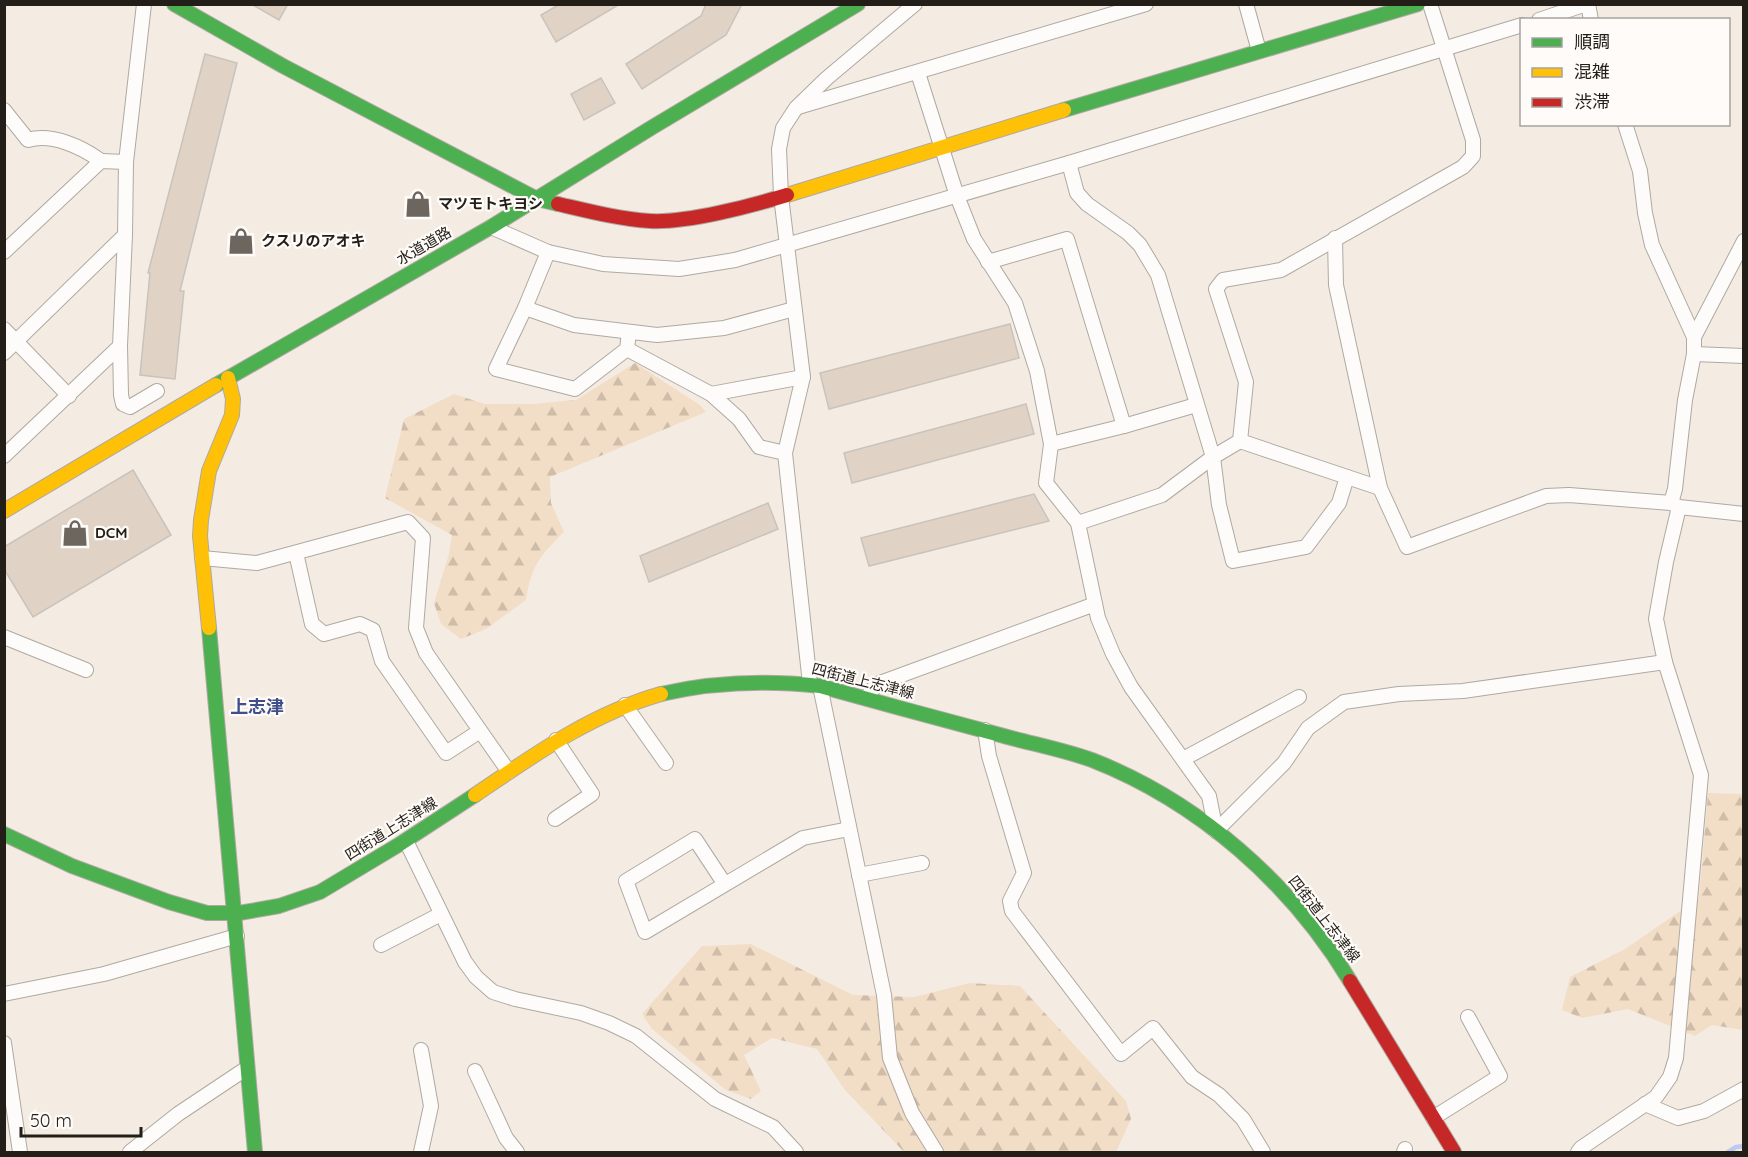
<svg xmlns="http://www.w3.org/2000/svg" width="1748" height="1157" font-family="Quicksand,'Noto Sans JP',sans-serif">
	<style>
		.forest { fill: url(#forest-firs) }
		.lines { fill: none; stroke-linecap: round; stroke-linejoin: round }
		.stream { stroke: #bdc9f0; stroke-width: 4.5 }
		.building { fill: #e0d3c6; stroke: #c9c3bc; stroke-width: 1.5 }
		.street-casing { stroke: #afa9a2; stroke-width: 16 }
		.fast-casing { stroke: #afa9a2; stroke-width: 16 }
		.slow-casing { stroke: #afa9a2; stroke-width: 16 }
		.jam-casing { stroke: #afa9a2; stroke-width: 16 }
		.street { stroke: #fdfcfb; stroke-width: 14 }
		.fast { stroke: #4caf50; stroke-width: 14 }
		.slow { stroke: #ffc107; stroke-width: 14 }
		.jam { stroke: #c62828; stroke-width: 14 }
		.labels { text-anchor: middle; stroke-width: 4.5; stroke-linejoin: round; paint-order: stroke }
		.poi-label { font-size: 15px; font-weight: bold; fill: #231e18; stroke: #fefbf8; text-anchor: start }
		.street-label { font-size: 15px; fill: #231e18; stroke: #fefbf8 }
		.quarter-label { font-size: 18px; font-weight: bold; fill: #3e4f8b; stroke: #fefbf8 }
	</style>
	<defs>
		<pattern id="forest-firs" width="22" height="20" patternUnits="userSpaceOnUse" patternTransform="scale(1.5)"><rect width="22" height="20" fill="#f2ddc6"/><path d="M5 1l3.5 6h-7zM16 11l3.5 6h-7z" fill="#cfbda9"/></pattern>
	</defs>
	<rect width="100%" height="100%" fill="#f4ece3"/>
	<g class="forest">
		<path d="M635,363L700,405L706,412L550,477L551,503L564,532C540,556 531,566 526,600L486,629L461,639L441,624L434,603L449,554L452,535L385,498L404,419L454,394L485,404H532L576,400Z"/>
		<path d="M1708,793L1743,794V1030L1712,1025L1695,1036L1628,1009L1582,1018L1562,1010L1570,977L1625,949L1699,898Z"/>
		<path d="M751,944L853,995L914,997L970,983L1020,986L1126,1101L1131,1119L1116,1152H904L845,1090L817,1049L772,1038L744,1055L761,1091L751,1099L726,1090L652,1029L642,1014L702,946Z"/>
	</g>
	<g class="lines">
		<path class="stream" d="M1728,1152L1736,1147L1744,1146"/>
	</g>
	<g class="building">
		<path d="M251,4H288L279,20Z"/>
		<path d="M560,4H620L556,42L541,15Z"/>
		<path d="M706,4H742L726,35L642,89L626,64L701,16Z"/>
		<path d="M205,54L237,63L180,291H184L175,379L140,375L150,273H148Z"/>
		<path d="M601,78L615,103L584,120L571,94Z"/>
		<path d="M1010,324L1019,358L829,409L820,373Z"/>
		<path d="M1026,404L1034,434L852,483L844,453Z"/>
		<path d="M133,470L171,535L33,617L4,569V547Z"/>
		<path d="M1034,494L1049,521L869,566L861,538Z"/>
		<path d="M768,503L778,529L649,582L640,556Z"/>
	</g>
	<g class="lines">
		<defs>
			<g id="street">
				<path d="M144,4L126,162L125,235L120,346L121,395L123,404L130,407L157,391"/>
				<path d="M1246,4L1259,51"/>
				<path d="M1588,4L1591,20"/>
				<path d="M1539,20L1586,4"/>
				<path d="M918,73L957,196L974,239L1015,303L1037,371L1051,444L1046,483L1078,523L1098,618L1113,654L1131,687L1209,796L1216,831"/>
				<path d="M798,107L1146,4"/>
				<path d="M4,110L28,140C52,133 82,147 101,161"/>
				<path d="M1625,124L1640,171L1645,213L1652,245L1694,337"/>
				<path d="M1069,163L1077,193L1087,204L1128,233L1140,245L1158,275L1213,457L1219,505L1233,561L1306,547L1339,503L1347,477"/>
				<path d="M491,227L548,252L603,264L679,269L735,260L1069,163L1522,25"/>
				<path d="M1335,238L1336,285L1380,488L1407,547L1546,496L1569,495L1671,503L1679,507L1744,514"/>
				<path d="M4,252L101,161L126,162"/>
				<path d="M548,252L525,308L496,369L575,389L627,349L629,332"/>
				<path d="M988,262L1067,239L1124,426"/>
				<path d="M525,308L574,325L657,335L724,328L794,309"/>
				<path d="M4,329L69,396"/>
				<path d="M627,349L711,394L739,419L759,447L785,453"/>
				<path d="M4,353L125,235"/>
				<path d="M1694,354L1744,356"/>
				<path d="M711,394L803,377"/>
				<path d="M1240,441L1380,488"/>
				<path d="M1051,444L1124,426L1196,405"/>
				<path d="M4,456L120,346"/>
				<path d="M1671,503L1675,489L1685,400L1694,354V337L1744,241"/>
				<path d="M1078,523L1162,495L1213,457L1240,441L1246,382L1216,289L1223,280L1281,270L1463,167L1473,156V140L1430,4"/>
				<path d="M296,553L312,624L324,634L360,624L373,630L382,661L446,753L480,731"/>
				<path d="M202,558L257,563L408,522L423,538L416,628L426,653L509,772"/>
				<path d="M4,637L86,670"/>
				<path d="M810,684L785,453L803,377L781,196L779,149L783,128L796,108L827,78L915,4"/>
				<path d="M820,686L884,995L890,1058L912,1113L936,1152"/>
				<path d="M866,698L877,684L1095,604"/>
				<path d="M625,705L666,763"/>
				<path d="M985,730L989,756L1024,873L1010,901L1012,911L1121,1054L1153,1028L1192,1077L1219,1095L1243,1119L1263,1152"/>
				<path d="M1183,759L1299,697"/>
				<path d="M555,819L592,794L556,740"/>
				<path d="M1216,831L1284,763L1308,728L1344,702L1399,694L1463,691L1665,662"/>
				<path d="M406,841L465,962L476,977L493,992L515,999L581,1013L609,1023L636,1036L715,1099L773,1127L796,1152"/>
				<path d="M859,875L922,863"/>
				<path d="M724,883L695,839L626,881L645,932L803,838L849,829"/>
				<path d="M381,945L441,914"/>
				<path d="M4,994L104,974L237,936"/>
				<path d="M4,1043L20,1152"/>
				<path d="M421,1050L431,1106L421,1152"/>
				<path d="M475,1071L506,1138L517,1152"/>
				<path d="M1645,1104L1678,1118L1704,1111L1744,1089"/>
				<path d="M1433,1118L1500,1076L1468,1017"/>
				<path d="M130,1152L178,1114L247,1068"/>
				<path d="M1404,1152L1405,1149"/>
				<path d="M1578,1152L1581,1148L1656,1097L1670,1077L1676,1058L1701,775L1665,662L1656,619L1666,562L1679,507"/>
			</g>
			<g id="fast">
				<path d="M174,4L283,66L537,199L558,204"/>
				<path d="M1064,110L1418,4"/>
				<path d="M216,385L491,227L651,128L858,4"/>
				<path d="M209,628L255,1152"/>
				<path d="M661,694C713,682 766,680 820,686C881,703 943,720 1004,736C1033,744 1064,750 1092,760C1199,802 1291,883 1350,981"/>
				<path d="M4,834L72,866L169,902L207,913H239L279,906L320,892L400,844L475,795"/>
			</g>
			<g id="slow">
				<path d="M787,195L1064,110"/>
				<path d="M4,511L216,385"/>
				<path d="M209,628L200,536L201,520L209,471L232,415L233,399L228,378"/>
				<path d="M475,795C534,755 591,714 661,694"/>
			</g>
			<g id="jam">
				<path d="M558,204C588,211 619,219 650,221C687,223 751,206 787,195"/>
				<path d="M1350,981L1454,1152"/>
			</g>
		</defs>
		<use href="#street" class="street-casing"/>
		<use href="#fast" class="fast-casing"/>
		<use href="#slow" class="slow-casing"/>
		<use href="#jam" class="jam-casing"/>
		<use href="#street" class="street"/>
		<use href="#fast" class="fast"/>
		<use href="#slow" class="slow"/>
		<use href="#jam" class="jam"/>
	</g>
	<defs>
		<symbol id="shop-bare" viewBox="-9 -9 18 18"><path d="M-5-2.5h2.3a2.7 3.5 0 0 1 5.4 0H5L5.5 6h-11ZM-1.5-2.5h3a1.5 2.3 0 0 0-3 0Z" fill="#6c665f" stroke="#fefbf8" stroke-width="2.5" paint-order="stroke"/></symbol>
	</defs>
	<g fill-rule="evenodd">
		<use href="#shop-bare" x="399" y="185" width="38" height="38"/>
		<use href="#shop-bare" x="222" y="222" width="38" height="38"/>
		<use href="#shop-bare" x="56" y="514" width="38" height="38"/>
	</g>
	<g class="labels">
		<g class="poi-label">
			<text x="438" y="209">マツモトキヨシ</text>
			<text x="261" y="246">クスリのアオキ</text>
			<text x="95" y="538">DCM</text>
		</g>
		<g class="street-label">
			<text transform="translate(424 246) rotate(-30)" y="5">水道道路</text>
			<text transform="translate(863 681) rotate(14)" y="5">四街道上志津線</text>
			<text transform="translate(391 829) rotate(-32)" y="5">四街道上志津線</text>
			<text transform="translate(1324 919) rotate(52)" y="5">四街道上志津線</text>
		</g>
		<g class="quarter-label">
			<text x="257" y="713">上志津</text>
		</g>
	</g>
	<rect width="1748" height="1157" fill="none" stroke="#231e18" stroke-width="12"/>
	<rect x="1520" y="18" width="210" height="108" fill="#fefbf8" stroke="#a6a39e" stroke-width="1.5"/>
	<rect x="1532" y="38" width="30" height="9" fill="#4caf50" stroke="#a6a39e" stroke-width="1.5"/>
	<text x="1574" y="48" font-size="18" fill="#231e18">順調</text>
	<rect x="1532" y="68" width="30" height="9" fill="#ffc107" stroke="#a6a39e" stroke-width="1.5"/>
	<text x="1574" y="78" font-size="18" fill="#231e18">混雑</text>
	<rect x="1532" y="98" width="30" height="9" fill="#c62828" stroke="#a6a39e" stroke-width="1.5"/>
	<text x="1574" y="108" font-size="18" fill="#231e18">渋滞</text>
	<path d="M21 1127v9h120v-9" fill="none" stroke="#231e18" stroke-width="3"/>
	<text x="30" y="1127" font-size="18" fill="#231e18" stroke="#fefbf8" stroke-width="4.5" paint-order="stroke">50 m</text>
</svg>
